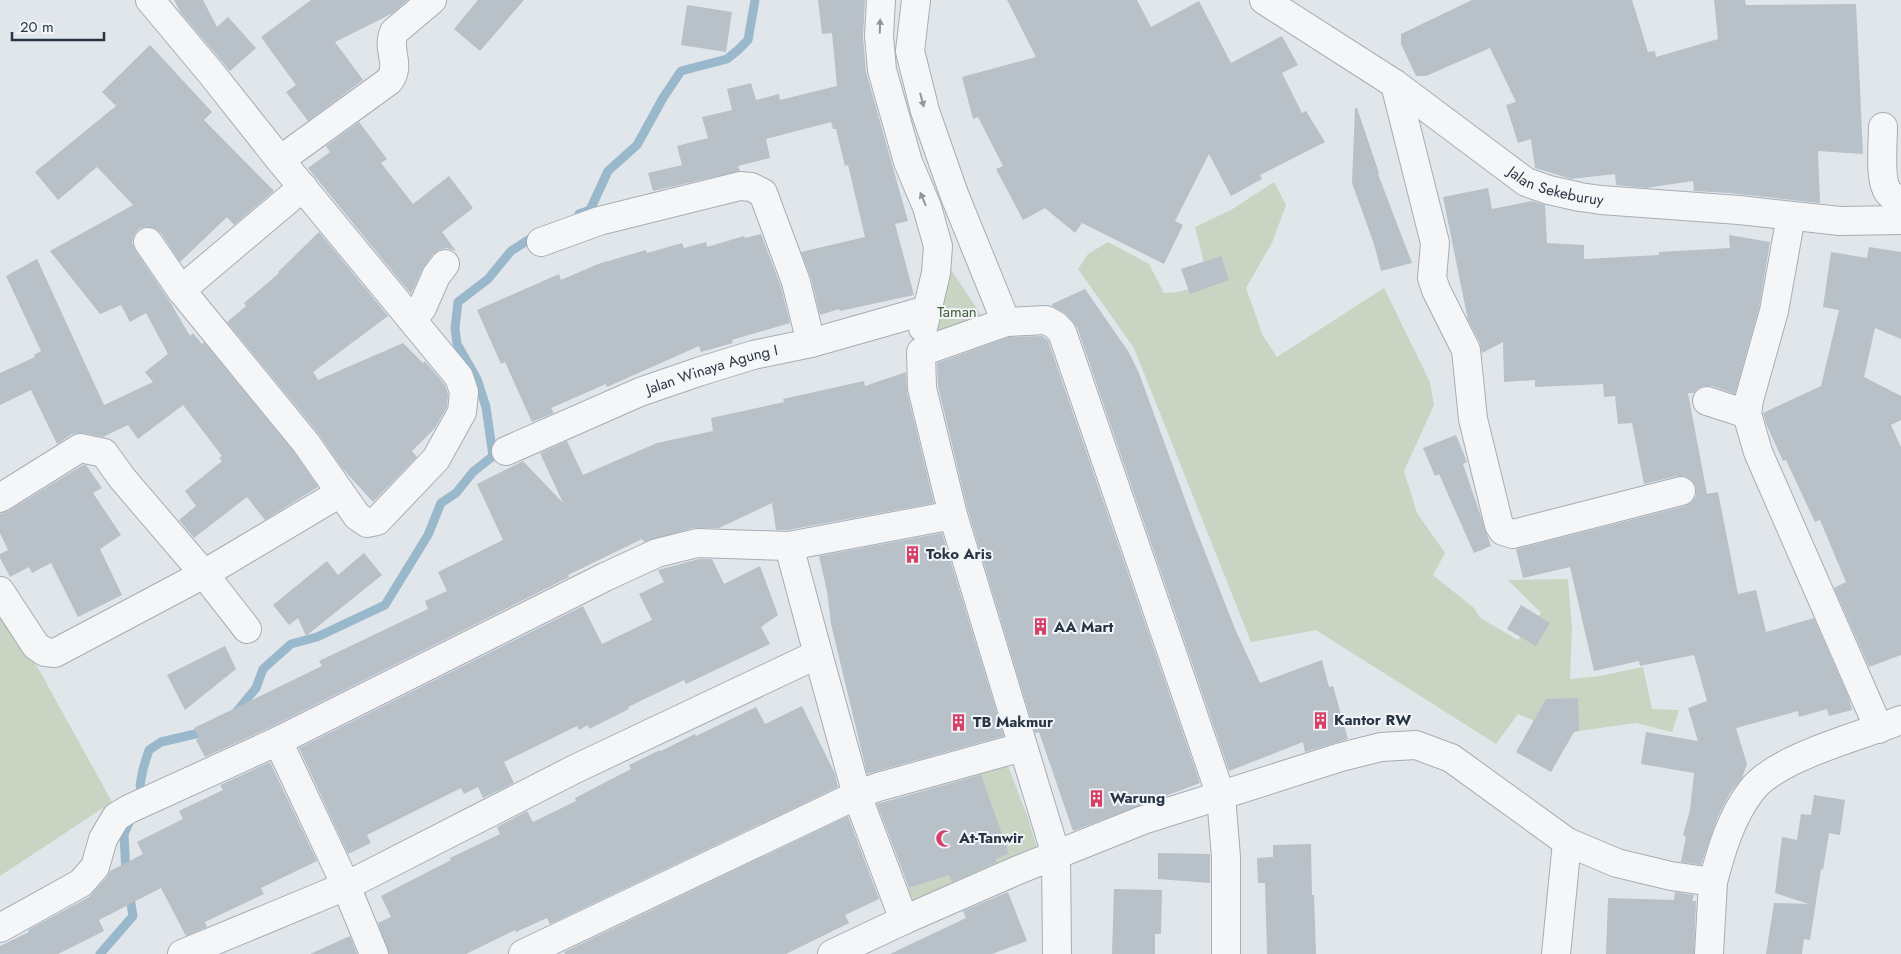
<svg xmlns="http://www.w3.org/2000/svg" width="1901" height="954" font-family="Jost,sans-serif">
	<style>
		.green { fill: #c9d5c2 }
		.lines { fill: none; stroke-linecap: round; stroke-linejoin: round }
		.stream { stroke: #9ab8cc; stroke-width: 9 }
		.building { fill: #b8c0c8 }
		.minor-casing { stroke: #a6adb5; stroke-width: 30 }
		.minor { stroke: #f4f6f8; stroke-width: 28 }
		.oneway { fill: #8e969e }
		.labels { text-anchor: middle; stroke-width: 4; stroke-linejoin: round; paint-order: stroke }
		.street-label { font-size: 15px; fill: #283543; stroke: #f1f4f8 }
		.park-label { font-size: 15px; fill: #425f35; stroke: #f1f4f8 }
		.poi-label { font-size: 15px; font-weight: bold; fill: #283543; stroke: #f1f4f8; text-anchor: start }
	</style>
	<rect width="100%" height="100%" fill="#e1e6ea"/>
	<g class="green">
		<path d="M1274,182L1286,205L1272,243L1246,288L1263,336L1277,357L1384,288L1430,382L1434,405L1404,471L1417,513L1445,553L1433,575L1474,608L1480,618L1518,640L1541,613L1508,580L1568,579L1572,627L1570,679L1600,676L1643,667L1652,709L1679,710L1672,732L1636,723L1564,733L1518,714L1496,744L1316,630L1251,642L1134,348L1078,269L1088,254L1108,242L1149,264L1164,293L1178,292L1209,283L1195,227L1231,210Z"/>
		<path d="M948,265L990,329L920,330Z"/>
		<path d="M0,613L38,668L112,802L0,876Z"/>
		<path d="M1008,766L1028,818L1039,854L912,901L907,889L1009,854L983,783L878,814L877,804Z"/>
	</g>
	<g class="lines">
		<g class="stream">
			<path d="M579,214L590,210L608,171L637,145L663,98L681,71L727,59L738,50L748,40L755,0"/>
			<path d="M237,711L256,688L263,669L291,644L317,637L385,605L428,535L441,503L456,493L473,472L493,456L486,407L477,379L457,344L455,328L458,302L488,279L511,251L536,235"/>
			<path d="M142,798L143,796L140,785L143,769L149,750L161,742L208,731"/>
			<path d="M126,874L124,834L132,816"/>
			<path d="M100,954L133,916L129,892"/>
		</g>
	</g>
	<g class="building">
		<path d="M174,0H203L217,27L228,17L256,48L230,71L181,13Z"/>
		<path d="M311,0H408L393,13L335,42L363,80L308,121L286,92L296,85L261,37Z"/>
		<path d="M478,0H524L480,51L454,29Z"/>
		<path d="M818,0H865L863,37L866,72L908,221L895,224L914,295L840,311L839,309L820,315L811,278L801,252L865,237L848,165L845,166L836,129H833L831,122L766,139L770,158L738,166L740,171L653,191L648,173L682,165L677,146L708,138L702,117L732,110L727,89L751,83L756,100L779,94L780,100L837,86L832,33L822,34Z"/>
		<path d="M1007,0H1137L1151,27L1199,1L1231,63L1282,36L1298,65L1282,73L1302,113L1306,111L1325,142L1260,175L1262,179L1231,196L1209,154L1175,221L1183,225L1164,264L1082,223L1075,233L1045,208L1023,220L996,169L1003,166L978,117L973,119L962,77L1036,57Z"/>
		<path d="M1472,0H1632L1648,52L1655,51L1656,57L1718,39L1714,0H1745L1746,5L1856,4L1863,154L1818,151L1820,203L1729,193L1694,191L1693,181L1646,188L1616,185L1615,174L1571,179L1535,168L1531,139L1518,143L1506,105L1516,102L1490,48L1426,76H1416L1401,44V34Z"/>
		<path d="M687,5L732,12L726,52L681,45Z"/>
		<path d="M150,45L212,112L204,120L274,191L234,225L227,217L180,262L161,233L154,228L146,227L139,229L134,235L132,243L135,250L170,302L190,336L193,333L202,344L204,342L294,452L318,487L265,520L247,497L194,538L179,520L196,506L185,491L222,461L219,458L222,456L183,405L138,439L128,425L103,437L83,433L72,434L57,444L31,390L0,405V373L35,357L34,355L41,351L6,276L37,259L104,405L153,382L145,372L168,354L146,313L130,322L121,305L100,314L50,251L133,205L97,167L58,200L35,172L116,106L102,92Z"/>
		<path d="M1355,108H1357L1379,173L1378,174L1412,263L1381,271L1374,244L1352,183Z"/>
		<path d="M359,122L387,159L381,163L413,204L449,176L473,208L442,232L456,251L446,248L439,250L433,254L422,270L411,294L308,168L330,152L326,146Z"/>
		<path d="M1488,188L1492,209L1532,201L1545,205L1547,243L1584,245V259L1659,255V252L1730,248L1729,235L1770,242L1759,308L1735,394L1712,386H1704L1697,389L1694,393H1688L1707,494L1718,492L1738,594L1756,590L1766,632L1814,618L1849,698L1852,710L1829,716L1827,709L1799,717L1798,711L1736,728L1747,764L1742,778L1730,793L1718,816L1701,865L1681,862L1686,837L1683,835L1690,810L1694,773L1641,764L1646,732L1698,741L1688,708L1707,701L1694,655L1640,666L1639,661L1594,671L1570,567L1523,578L1516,549L1685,506L1692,502L1696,496V487L1692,480L1685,476H1677L1644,484L1632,423L1618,424L1615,396L1604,397L1603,384L1535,387V380L1504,382L1503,342L1482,353L1480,343L1468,320L1443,197Z"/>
		<path d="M319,232L388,316L313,372L318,380L403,343L423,363L425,361L445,385L448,394L447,407L435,428L412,451L417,457L373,502L342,468L318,433L227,322L246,306L244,303L279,273L278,272Z"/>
		<path d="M761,234L781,287L790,323L732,340L733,343L701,352L699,346L607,387L606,384L551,408L554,413L532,422L505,362L501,364L477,310L559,274L561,280L598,264L646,250L647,253L682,243L684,248L706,242L707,247L744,236L745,238Z"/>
		<path d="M1869,247L1901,252V339L1875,328L1864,377L1901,396V420L1891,425L1901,447V655L1869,667L1834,588L1846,582L1820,520L1815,522L1786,460L1783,461L1767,426L1763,413L1821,386L1839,310L1823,307L1831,252L1867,258Z"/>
		<path d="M1221,256L1229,280L1190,294L1181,269Z"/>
		<path d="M1085,289L1128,351L1139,373L1194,524L1235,629L1260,683L1322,660L1329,687L1333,686L1348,739L1305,752L1303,742L1229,771L1077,327L1066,314L1052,306V304Z"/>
		<path d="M1042,336L1048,340L1200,783L1073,831L1039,732L1035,733L968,511L938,386L937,363L1009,337Z"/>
		<path d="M906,372L907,392L934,503L788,530H776L772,503L719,528H693L644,542L642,539L568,575L569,577L271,727L205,757L196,740L199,738L194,728L322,666L319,661L428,609L425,601L447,591L438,572L503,540L477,484L523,461L563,503L540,453L567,441L583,475L657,443L713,431L711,418L784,402L783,399L864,381L865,386Z"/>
		<path d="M1456,435L1467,462L1463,464L1491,546L1474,553L1439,474L1435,476L1423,448Z"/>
		<path d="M83,465H86L102,488L93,493L121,535L100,549L122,595L78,617L51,563L32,573L29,567L10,577L0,558V554L8,550L0,533V514L8,511Z"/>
		<path d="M942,533L1004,736L867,774L831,624L827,591L819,556Z"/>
		<path d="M364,553L382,575L306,636L298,618L289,625L273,605L327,561L338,575Z"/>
		<path d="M699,559H712L724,584L760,566L778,615L761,627L770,644L686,684L684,680L628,707L629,709L589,729L588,725L579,730L577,726L504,762L514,783L483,798L478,787L464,794L461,788L367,835L371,843L348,854L299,748L583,606L602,644L652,620L639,594L664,582L658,570Z"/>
		<path d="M1521,605L1550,623L1536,646L1507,629Z"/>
		<path d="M225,646L236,669L185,710L167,675Z"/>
		<path d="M1578,698L1579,731L1574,732L1551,772L1516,752L1546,699Z"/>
		<path d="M802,706L835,774L838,787L550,924L547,918L516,932L515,930L466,954H389L378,923L391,917L381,896L451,860L450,858L500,834L497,827L527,811L533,822L576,801L575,798L631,769L629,765L660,750L661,751L695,734L696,736L756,707L765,724Z"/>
		<path d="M270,762L317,861L261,888L264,894L205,922L207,927L186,936L161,888L99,920L104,931L58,954H0V946L29,932L28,930L89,897L107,877L110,871L143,854L137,842L183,819L179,811L223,790L220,785Z"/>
		<path d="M981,775L1009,854L995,859L997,862L952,882L949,875L909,888L877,804Z"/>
		<path d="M1814,795L1845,800L1840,835L1829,833L1823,870L1821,869L1810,940L1804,939L1802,954H1766L1774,903L1809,904L1775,893L1782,837L1797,840L1801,814L1811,815Z"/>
		<path d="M848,816L879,899L845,915L849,923L786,954H565L564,952Z"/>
		<path d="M1311,844L1312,895H1314L1316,954H1267L1265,883H1258L1257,858L1273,857V845Z"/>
		<path d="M1158,853L1210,854V883L1158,879Z"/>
		<path d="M1114,889L1162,890L1161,934H1155V954H1112Z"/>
		<path d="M1008,892L1027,941L992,954H890L966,918L963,911Z"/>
		<path d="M1675,892L1694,895L1692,901H1696L1694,954H1606L1608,898L1674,900Z"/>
		<path d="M350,936L357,954H310Z"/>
	</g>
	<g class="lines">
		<defs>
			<g id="minor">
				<path d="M150,0L211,73L280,160L459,377L464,392L462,412L436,459L377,521L367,523L357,516L306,443L181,290"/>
				<path d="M881,0L879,36L882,70L908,162L927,207L938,246L936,273L923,328"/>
				<path d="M916,0L910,51L925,111L954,194L1006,322"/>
				<path id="s1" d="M1264,0L1395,84L1526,182L1549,190L1580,197L1601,200L1739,210L1840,221L1901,220"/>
				<path d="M1395,84L1435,243L1432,278L1436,290L1466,350L1473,419L1499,525L1503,531L1513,534L1681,491"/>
				<path d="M1883,127C1883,143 1879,180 1888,192C1891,196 1896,198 1901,201"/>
				<path d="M280,160L389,81C402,64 386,50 394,32L432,0"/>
				<path d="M1791,216L1774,311L1749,400L1747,414L1758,452L1879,729"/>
				<path d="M148,242L181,290L303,187"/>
				<path d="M541,242L599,221L740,186L751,187L763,193L796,282L811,343"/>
				<path d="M412,320L422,308L436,276L445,264"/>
				<path d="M1707,401L1747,414"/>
				<path id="s2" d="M506,451L640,392L698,372L753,355L811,343L927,310"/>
				<path d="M0,498L80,448L104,453L122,478L204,574L247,629"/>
				<path d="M789,546L818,654"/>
				<path d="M0,591L36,646L45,652L55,653L204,574L340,493"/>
				<path d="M278,741L346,886L374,954"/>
				<path d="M0,928L81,883L95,867L103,839L116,817L129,809L278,741L605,577L657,553L697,543L789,546L953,515"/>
				<path d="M182,954L346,886L575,769L818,654L857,795L904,920L1018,870L1143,820L1341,757L1381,747L1416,745L1451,758L1567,842L1617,863L1671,876L1713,882C1721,851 1731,817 1751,791C1776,757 1861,736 1901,720"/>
				<path d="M523,954L857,795L878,787L1022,747"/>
				<path d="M832,954L904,920"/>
				<path d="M1057,954L1056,855L953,515L922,388L921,352L1006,322L1046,320L1055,325L1062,332L1221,796L1226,857V954"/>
				<path d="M1556,954L1567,842"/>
				<path d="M1709,954L1713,882"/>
			</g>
		</defs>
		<use href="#minor" class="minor-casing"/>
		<use href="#minor" class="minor"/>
	</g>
	<defs><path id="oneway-solid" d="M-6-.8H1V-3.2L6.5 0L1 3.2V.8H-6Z" transform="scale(1.25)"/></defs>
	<g class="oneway">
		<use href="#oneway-solid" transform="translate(880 26) rotate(-88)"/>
		<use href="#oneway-solid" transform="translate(922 100) rotate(75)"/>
		<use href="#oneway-solid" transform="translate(923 199) rotate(-113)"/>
	</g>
	<defs>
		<symbol id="building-bare" viewBox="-9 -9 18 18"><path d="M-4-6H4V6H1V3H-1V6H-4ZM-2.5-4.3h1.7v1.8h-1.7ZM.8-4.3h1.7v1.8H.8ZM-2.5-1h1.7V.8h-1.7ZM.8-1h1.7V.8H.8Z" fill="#d54167" stroke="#f1f4f8" stroke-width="2.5" paint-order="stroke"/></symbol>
		<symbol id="mosque-bare" viewBox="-9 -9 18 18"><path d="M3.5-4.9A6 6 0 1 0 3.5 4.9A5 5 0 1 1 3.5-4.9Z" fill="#d54167" stroke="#f1f4f8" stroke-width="2.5" paint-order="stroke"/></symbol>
	</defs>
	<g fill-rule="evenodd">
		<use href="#building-bare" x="900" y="542" width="25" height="25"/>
		<use href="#building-bare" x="1028" y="614" width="25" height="25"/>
		<use href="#building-bare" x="1308" y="708" width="25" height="25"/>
		<use href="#building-bare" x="946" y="710" width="25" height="25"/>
		<use href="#building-bare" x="1084" y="786" width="25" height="25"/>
		<use href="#mosque-bare" x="932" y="826" width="25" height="25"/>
	</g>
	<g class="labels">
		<g class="street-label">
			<text dy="5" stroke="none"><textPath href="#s1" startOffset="349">Jalan Sekeburuy</textPath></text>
			<text dy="5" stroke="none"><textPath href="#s2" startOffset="222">Jalan Winaya Agung I</textPath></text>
		</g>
		<g class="park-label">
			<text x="957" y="317">Taman</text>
		</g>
		<g class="poi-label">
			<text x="926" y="559">Toko Aris</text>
			<text x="1054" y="632">AA Mart</text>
			<text x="1334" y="725">Kantor RW</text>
			<text x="973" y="727">TB Makmur</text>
			<text x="1110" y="803">Warung</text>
			<text x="959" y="843">At-Tanwir</text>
		</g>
	</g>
	<path d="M12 32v8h92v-8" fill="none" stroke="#283543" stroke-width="2.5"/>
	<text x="20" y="32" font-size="15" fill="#283543" stroke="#f1f4f8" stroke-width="4" paint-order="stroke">20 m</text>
</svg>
